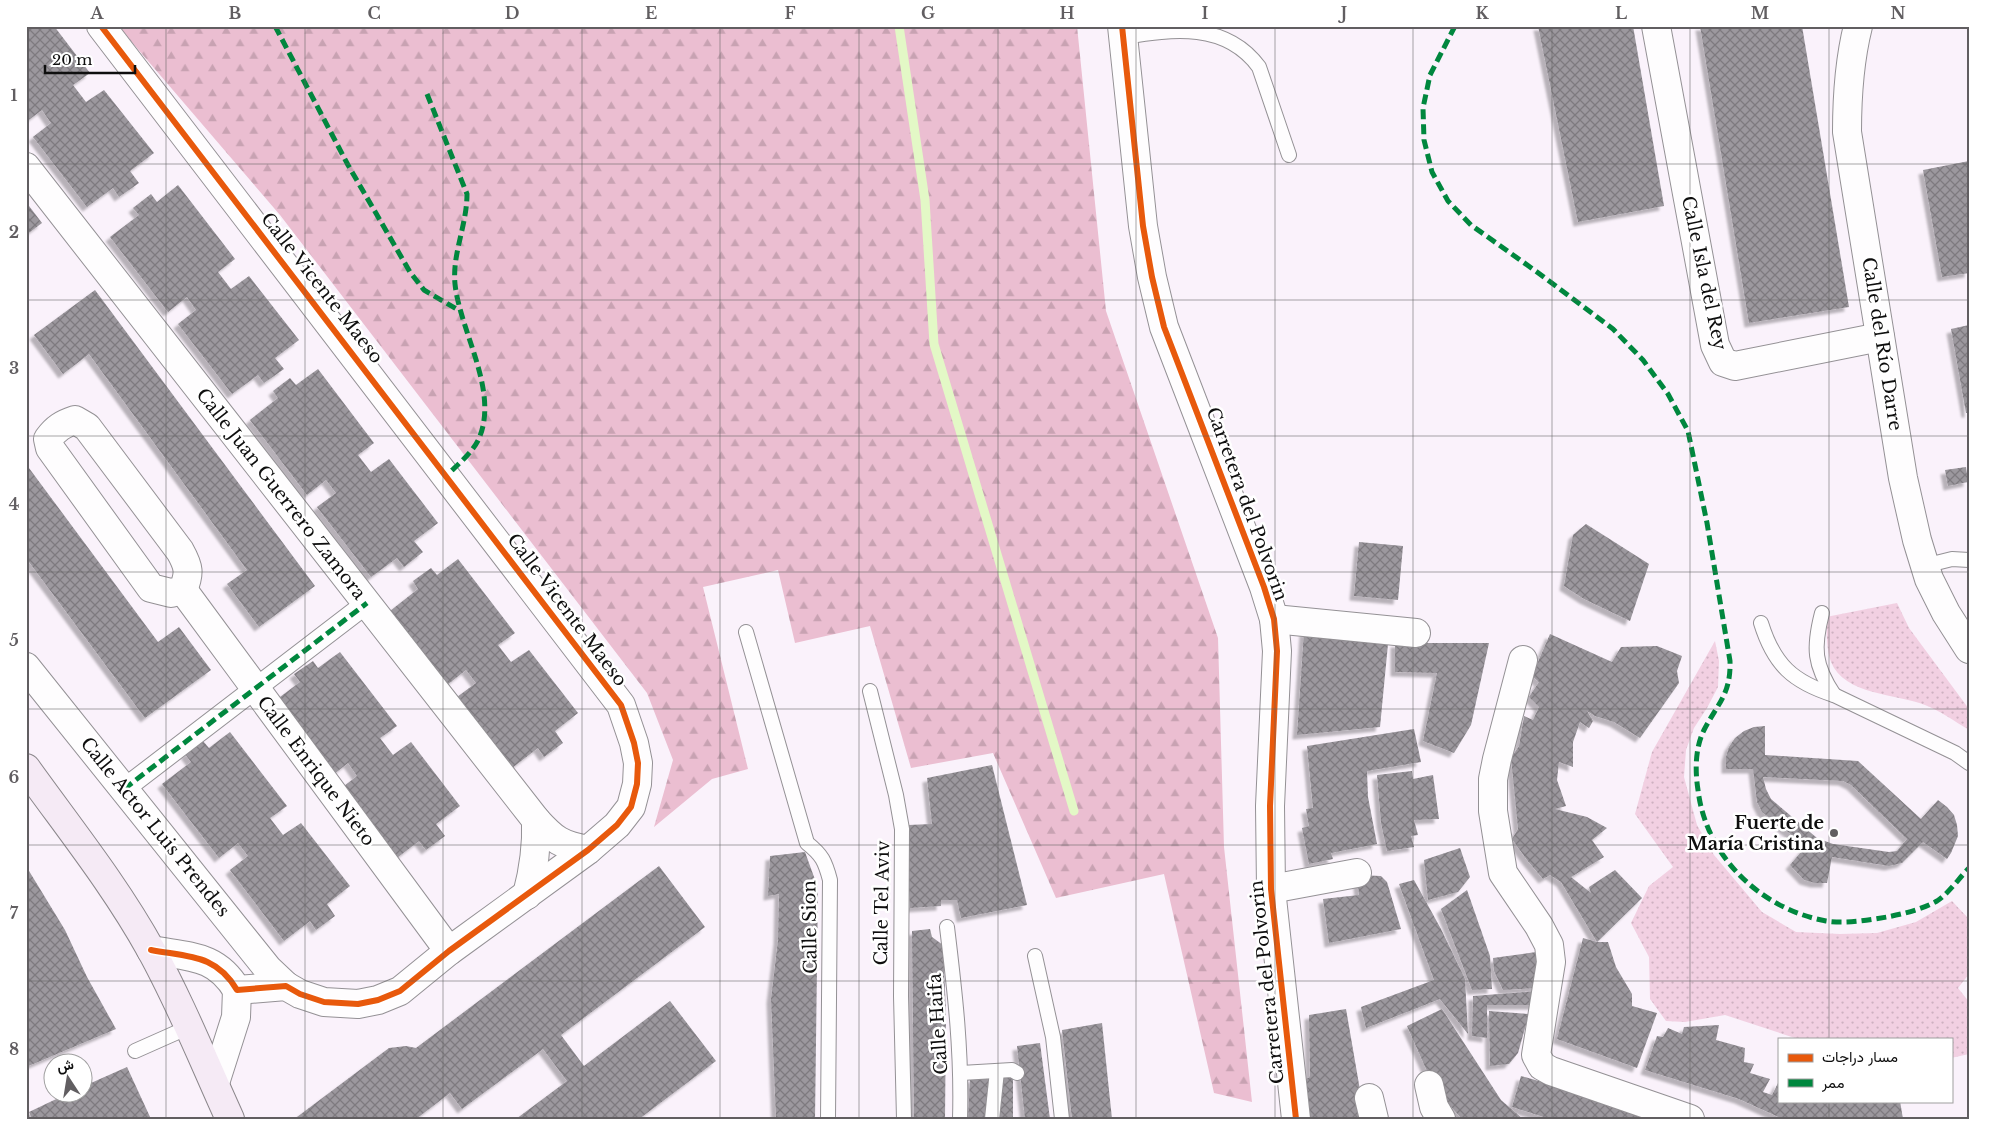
<svg xmlns="http://www.w3.org/2000/svg" width="1995" height="1145" font-family="'Libre Baskerville',Vazirmatn,serif">
	<style>
		.grass { fill: url(#grass-dots) }
		.forest { fill: url(#forest-firs) }
		.lines { fill: none; stroke-linecap: round; stroke-linejoin: round }
		.stream { stroke: #e3f8c6; stroke-width: 9 }
		.building { fill: url(#building-cross-hatch); fill-rule: evenodd; filter: url(#shadow) }
		.service-casing { stroke: #949195; stroke-width: 16 }
		.pedestrian-casing { stroke: #949195; stroke-width: 22 }
		.minor-casing { stroke: #949195; stroke-width: 30 }
		.secondary-casing { stroke: #8b878b; stroke-width: 30 }
		.service { stroke: #fefdfe; stroke-width: 14 }
		.pedestrian { stroke: #fefdfe; stroke-width: 20 }
		.minor { stroke: #fefdfe; stroke-width: 28 }
		.secondary { stroke: #f5eaf5; stroke-width: 28 }
		.quiet { stroke: #00873e; stroke-width: 5; stroke-dasharray: 10 5; stroke-linecap: butt }
		.cycleway-casing { stroke: #fff; stroke-width: 9 }
		.cycleway { stroke: #e8590c; stroke-width: 6 }
		.grid { fill: none; stroke: #615e61; stroke-width: 1; stroke-opacity: 0.55 }
		.poi-dot { fill: #615e61; stroke: #fff; stroke-width: 2 }
		.labels { text-anchor: middle; stroke-width: 5; stroke-linejoin: round; paint-order: stroke }
		.street-label { font-size: 18px; fill: #0e0e0e; stroke: #fff }
		.poi-label { font-size: 18px; font-weight: bold; fill: #0e0e0e; stroke: #fff; text-anchor: end }
		.neatline { fill: none; stroke: #615e61; stroke-width: 2 }
		.grid-label { font-size: 16px; text-anchor: middle; font-weight: bold; fill: #615e61 }
	</style>
	<defs>
		<pattern id="grass-dots" width="8" height="8" patternUnits="userSpaceOnUse" patternTransform="scale(1.25)"><rect width="8" height="8" fill="#f2d0e2"/><path d="M2 2h.1M6 6h.1" fill="none" stroke="#ceb1c1" stroke-width="1.8" stroke-linecap="round"/></pattern>
		<pattern id="forest-firs" width="22" height="20" patternUnits="userSpaceOnUse" patternTransform="scale(1.25)"><rect width="22" height="20" fill="#ebbed1"/><path d="M5 1l3.5 6h-7zM16 11l3.5 6h-7z" fill="#c8a2b2"/></pattern>
		<pattern id="building-cross-hatch" width="8" height="8" patternUnits="userSpaceOnUse" patternTransform="scale(1.25)"><rect width="8" height="8" fill="#9c989e"/><path d="M0 0l8 8M0 8l8-8" fill="none" stroke="#7e7a7f"/></pattern>
		<filter id="shadow"><feDropShadow dx="-4.5" dy="4.5" stdDeviation="1" flood-color="#0004"/></filter>
	</defs>
	<rect width="100%" height="100%" fill="#faf2fb"/>
	<g class="grass">
		<path d="M1897,603L1909,628L1969,709V730C1954,721 1941,711 1925,705C1897,694 1844,695 1831,662C1826,649 1827,631 1826,617Z"/>
		<path d="M1715,641L1719,661L1718,687L1707,708L1694,728L1686,750L1684,777L1697,825L1714,855L1762,912L1796,932L1840,934L1877,933L1916,922L1952,901L1969,919V974L1958,988L1969,1002V1054L1951,1058V1039H1798L1725,1015L1685,1022L1666,1021L1650,999L1649,957L1631,923L1649,886L1673,867L1635,814L1652,752Z"/>
	</g>
	<path class="forest" d="M118,26H1077L1106,311L1218,638L1224,847L1252,1102L1214,1093L1164,874L1056,898L993,753L911,768L870,626L795,643L778,570L703,587L748,769L712,779L654,827L673,760L647,693L280,215Z"/>
	<g class="lines">
		<path class="stream" d="M899,26L925,200L934,344L1074,811"/>
	</g>
	<g class="building">
		<path d="M26,26H54L90,73L73,85L86,102L104,90L154,153L130,171L139,183L119,197L113,188L87,207L33,137L51,123L42,110L26,122Z"/>
		<path d="M1538,26H1633L1664,206L1578,222Z"/>
		<path d="M1700,26H1802L1849,307L1749,323Z"/>
		<path d="M1969,161V273L1942,277L1923,170Z"/>
		<path d="M178,185L235,259L218,272L231,289L249,276L299,340L275,358L284,369L264,383L258,375L232,394L178,324L196,310L187,297L168,312L110,237L139,215L133,208L151,194L157,202Z"/>
		<path d="M26,202L42,223L26,235Z"/>
		<path d="M95,290L315,586L259,627L227,584L247,570L89,354L63,374L34,335Z"/>
		<path d="M1969,325V413H1966L1951,329Z"/>
		<path d="M318,369L374,443L358,455L371,472L389,459L438,523L414,541L423,552L404,567L397,558L371,577L317,507L336,493L326,480L307,495L250,420L278,398L273,391L290,378L296,385Z"/>
		<path d="M26,464L158,642L179,627L211,670L145,718L26,558Z"/>
		<path d="M1966,467L1968,482L1948,486L1945,470Z"/>
		<path d="M1586,524L1649,564L1630,621L1584,599L1564,586L1573,535Z"/>
		<path d="M1359,542L1403,546L1398,600L1354,596Z"/>
		<path d="M458,559L515,633L498,645L511,662L529,650L578,713L555,731L563,743L544,757L538,748L512,768L457,697L476,683L466,670L447,685L390,611L418,589L413,581L431,568L437,575Z"/>
		<path d="M1304,631L1388,644L1380,727L1297,735Z"/>
		<path d="M1550,634L1612,662L1621,647L1657,646L1682,656L1677,671L1679,683L1640,738L1614,722L1595,716L1587,711L1593,721L1589,728L1580,722L1573,742V767L1559,762L1557,780L1566,806L1555,809L1587,817L1607,828L1592,840L1604,857L1571,877L1591,893L1589,887L1615,870L1642,898L1597,942L1561,882L1550,875L1543,879L1527,860L1512,839L1518,829L1511,758L1519,746L1524,716L1533,720L1539,707L1529,697L1539,682L1532,676Z"/>
		<path d="M1395,643H1489L1471,725L1454,753L1423,741L1437,673L1395,672Z"/>
		<path d="M340,652L397,726L380,738L393,755L411,742L460,806L436,824L445,836L426,850L419,841L393,861L339,790L357,776L348,763L329,778L272,703L300,682L294,674L313,661L318,668Z"/>
		<path d="M1765,726V755L1858,761L1921,819L1938,800L1947,807L1954,815L1957,825L1958,836L1951,853L1947,859L1923,842L1902,863L1889,866L1832,857L1827,883H1815L1804,880L1790,865L1806,846L1762,812L1757,802L1753,769H1726V757L1729,747L1735,738L1744,731L1754,727ZM1763,777L1843,781L1851,785L1907,839L1897,851L1889,852L1833,844L1817,838L1771,799L1766,789Z"/>
		<path d="M1414,729L1421,762L1367,771L1368,797L1377,844L1331,853L1333,859L1309,864L1302,828L1309,826L1306,809L1313,808L1307,746Z"/>
		<path d="M230,732L287,806L270,818L283,835L301,823L350,886L327,904L335,916L316,930L310,921L284,941L230,870L248,856L238,843L219,858L162,784L191,762L185,754L203,741L209,748Z"/>
		<path d="M992,765L1027,905L961,918L957,900H941V906L910,908L907,858L908,825L932,824L927,778Z"/>
		<path d="M1412,771L1413,779L1433,775L1439,819L1414,820L1418,835L1411,836L1414,847L1387,851L1381,823L1377,775Z"/>
		<path d="M1460,848L1470,877L1458,892L1428,900L1424,860Z"/>
		<path d="M805,852L818,888L815,1119H776L771,999L778,940L779,894L768,896L770,856Z"/>
		<path d="M26,866L65,930L87,977L116,1029L26,1067Z"/>
		<path d="M659,866L705,927L561,1035L584,1066L670,1001L716,1061L639,1119H516L567,1081L543,1049L462,1109L450,1093L416,1119H299L297,1117L389,1048L406,1046L416,1048Z"/>
		<path d="M1357,875L1381,876L1387,882L1401,929L1329,943L1323,899L1359,895Z"/>
		<path d="M1414,880L1441,929L1465,979L1468,1034L1440,999L1366,1028L1361,1007L1434,980L1399,884Z"/>
		<path d="M1467,890L1490,956L1492,989L1472,990L1441,909Z"/>
		<path d="M930,929L932,937L943,945L946,1013L945,1119H914L912,931Z"/>
		<path d="M1583,938L1597,942H1608L1616,967L1632,994V1006L1657,1013L1637,1068L1557,1039Z"/>
		<path d="M1536,952L1538,988L1503,990L1494,971L1493,958Z"/>
		<path d="M1538,991L1535,1005H1487V1038L1472,1036L1473,996Z"/>
		<path d="M1346,1009L1365,1119H1306L1299,1082L1310,1077L1309,1015Z"/>
		<path d="M1442,1009L1501,1100L1523,1119H1462L1435,1089L1407,1026Z"/>
		<path d="M1489,1011L1529,1014L1518,1053L1509,1064L1490,1066Z"/>
		<path d="M1102,1023L1112,1119H1072L1062,1030Z"/>
		<path d="M1719,1025L1716,1040L1745,1048L1744,1062L1754,1064L1750,1073L1770,1079L1763,1092L1772,1095L1779,1081V1101H1900L1903,1119H1783L1739,1099L1645,1070L1657,1036L1663,1037L1668,1028L1682,1034L1684,1027Z"/>
		<path d="M1040,1043L1050,1119H1025L1017,1046Z"/>
		<path d="M127,1067L151,1119H32L29,1112L71,1092H82V1087Z"/>
		<path d="M1000,1073L1013,1074V1119H997Z"/>
		<path d="M1521,1076L1601,1099L1659,1119H1550L1512,1107Z"/>
		<path d="M991,1077L987,1119H968L970,1078Z"/>
	</g>
	<g class="lines">
		<defs>
			<g id="service">
				<path d="M1124,37C1173,29 1226,22 1259,67L1289,155"/>
				<path d="M1924,566L1952,559L1969,560"/>
				<path d="M1822,613C1813,648 1814,665 1834,695"/>
				<path d="M1761,623C1774,665 1793,682 1834,695L1955,753L1969,763"/>
				<path d="M746,632L807,843C822,855 825,861 830,880L828,1119"/>
				<path d="M870,691L896,795L902,829L901,996L904,1119"/>
				<path d="M947,927C955,993 962,1052 960,1119"/>
				<path d="M1035,956L1053,1037L1062,1119"/>
				<path d="M135,1051L189,1027"/>
				<path d="M961,1073L1012,1070L1017,1073"/>
				<path d="M992,1119L997,1071"/>
			</g>
			<path id="pedestrian" d="M124,789L367,603"/>
			<g id="minor">
				<path d="M101,26L621,705L634,743L638,763L637,784L631,807L617,825L588,850L449,951L400,991L378,1000L358,1004L324,1002L300,994L286,986L237,990C216,954 188,957 151,950"/>
				<path d="M1122,26L1143,226L1152,277L1164,327L1264,587L1274,619L1277,651L1270,806L1271,889L1296,1119"/>
				<path d="M1656,26L1715,345L1723,362L1735,366L1880,337"/>
				<path d="M1858,26C1849,62 1847,95 1847,132L1903,478L1917,540L1929,579L1946,613L1969,649"/>
				<path d="M26,167L536,820C554,840 561,845 588,850"/>
				<path d="M75,420L87,427L180,551C189,567 190,573 183,590L171,593L151,588L50,448L48,439C56,428 63,424 75,420Z"/>
				<path d="M183,590L449,951"/>
				<path d="M1274,619L1416,633"/>
				<path d="M1523,660L1497,759L1493,779V811L1503,873L1539,926L1549,945L1551,962L1536,1055L1542,1066L1551,1071L1690,1119"/>
				<path d="M26,667L268,969L286,986"/>
				<path d="M1271,889L1357,873"/>
				<path d="M527,895C534,869 537,846 536,820"/>
				<path d="M215,1083L236,1017L237,990"/>
				<path d="M1429,1085L1434,1107L1441,1119"/>
				<path d="M1369,1098L1374,1119"/>
			</g>
			<path id="secondary" d="M26,768C69,828 115,885 151,950C181,1004 204,1062 230,1119"/>
		</defs>
		<use href="#service" class="service-casing"/>
		<use href="#pedestrian" class="pedestrian-casing"/>
		<use href="#minor" class="minor-casing"/>
		<use href="#secondary" class="secondary-casing"/>
		<use href="#service" class="service"/>
		<use href="#pedestrian" class="pedestrian"/>
		<use href="#minor" class="minor"/>
		<use href="#secondary" class="secondary"/>
		<g class="quiet">
			<path d="M275,26L348,165L410,272L424,290L460,311"/>
			<path d="M1455,26L1430,75L1423,108L1424,140L1432,172L1448,201L1471,225L1537,272L1613,329L1643,360L1668,394L1688,431L1707,523L1730,661C1731,694 1718,703 1704,730C1695,748 1695,771 1698,790C1706,857 1761,909 1826,921C1846,924 1868,920 1887,917C1903,914 1923,909 1937,901C1949,893 1959,878 1969,868"/>
			<path d="M427,94L467,194C467,225 452,254 455,284C460,331 498,389 480,436C474,452 458,464 446,476"/>
			<path d="M124,789L367,603"/>
		</g>
		<defs>
			<g id="cycleway">
				<path d="M101,26L621,705L634,743L638,763L637,784L631,807L617,825L588,850L449,951L400,991L378,1000L358,1004L324,1002L300,994L286,986L237,990C216,954 188,957 151,950"/>
				<path d="M1122,26L1143,226L1152,277L1164,327L1264,587L1274,619L1277,651L1270,806L1271,889L1296,1119"/>
			</g>
		</defs>
		<use href="#cycleway" class="cycleway-casing"/>
		<use href="#cycleway" class="cycleway"/>
	</g>
	<path class="grid" d="M166,26V1119M305,26V1119M443,26V1119M582,26V1119M720,26V1119M859,26V1119M998,26V1119M1136,26V1119M1275,26V1119M1413,26V1119M1552,26V1119M1690,26V1119M1829,26V1039M26,164H1969M26,300H1969M26,436H1969M26,572H1969M26,709H1969M26,845H1969M26,981H1969M1829,1101V1119"/>
	<circle class="poi-dot" cx="1834" cy="833" r="5"/>
	<g class="labels">
		<g class="street-label">
			<text transform="translate(1704 273) rotate(78)" y="6">Calle Isla del Rey</text>
			<text transform="translate(322 288) rotate(52)" y="6">Calle Vicente Maeso</text>
			<text transform="translate(1882 344) rotate(81)" y="6">Calle del Río Darre</text>
			<text transform="translate(281 494) rotate(52)" y="6">Calle Juan Guerrero Zamora</text>
			<text transform="translate(1247 504) rotate(70)" y="6">Carretera del Polvorin</text>
			<text transform="translate(567 610) rotate(53)" y="6">Calle Vicente Maeso</text>
			<text transform="translate(316 771) rotate(53)" y="6">Calle Enrique Nieto</text>
			<text transform="translate(155 827) rotate(51)" y="6">Calle Actor Luis Prendes</text>
			<text transform="translate(882 903) rotate(-89)" y="6">Calle Tel Aviv</text>
			<text transform="translate(810 927) rotate(-91)" y="6">Calle Sion</text>
			<text transform="translate(1267 982) rotate(-96)" y="6">Carretera del Polvorin</text>
			<text transform="translate(938 1024) rotate(-94)" y="6">Calle Haifa</text>
		</g>
		<g class="poi-label">
			<text x="1824" y="829">Fuerte de<tspan x="1824" dy="21">María Cristina</tspan></text>
		</g>
	</g>
	<rect width="1995" height="1145" fill="none" stroke="#ffffff" stroke-width="55"/>
	<rect x="1778" y="1038" width="175" height="65" fill="#ffffff" stroke="#9f9f9f"/>
	<rect x="1788" y="1054" width="25" height="8" fill="#e8590c" stroke="#9f9f9f"/>
	<text x="1822" y="1062" font-size="15" fill="#0e0e0e">مسار دراجات</text>
	<rect x="1788" y="1079" width="25" height="8" fill="#00873e" stroke="#9f9f9f"/>
	<text x="1822" y="1088" font-size="15" fill="#0e0e0e">ممر</text>
	<g transform="translate(68 1078) rotate(348)"><circle r="24" fill="#ffffff" stroke="#9f9f9f"/>
	<path d="M0-4L9 19L0 12L-9 19Z" fill="#615e61"/>
	<text y="-8" font-size="14" font-weight="bold" text-anchor="middle" fill="#0e0e0e">ش</text>
	</g>
	<path d="M45 65v8h90v-8" fill="none" stroke="#0e0e0e" stroke-width="2.5"/>
	<text x="52" y="65" font-size="15" fill="#0e0e0e" stroke="#ffffff" stroke-width="4" paint-order="stroke">20 m</text>
	<rect x="28" y="28" width="1940" height="1090" class="neatline"/>
	<g class="grid-label">
		<text x="97" y="19">A</text>
		<text x="235" y="19">B</text>
		<text x="374" y="19">C</text>
		<text x="512" y="19">D</text>
		<text x="651" y="19">E</text>
		<text x="790" y="19">F</text>
		<text x="928" y="19">G</text>
		<text x="1067" y="19">H</text>
		<text x="1205" y="19">I</text>
		<text x="1344" y="19">J</text>
		<text x="1482" y="19">K</text>
		<text x="1621" y="19">L</text>
		<text x="1760" y="19">M</text>
		<text x="1898" y="19">N</text>
		<text x="14" y="101">1</text>
		<text x="14" y="238">2</text>
		<text x="14" y="374">3</text>
		<text x="14" y="510">4</text>
		<text x="14" y="646">5</text>
		<text x="14" y="783">6</text>
		<text x="14" y="919">7</text>
		<text x="14" y="1055">8</text>
	</g>
</svg>
